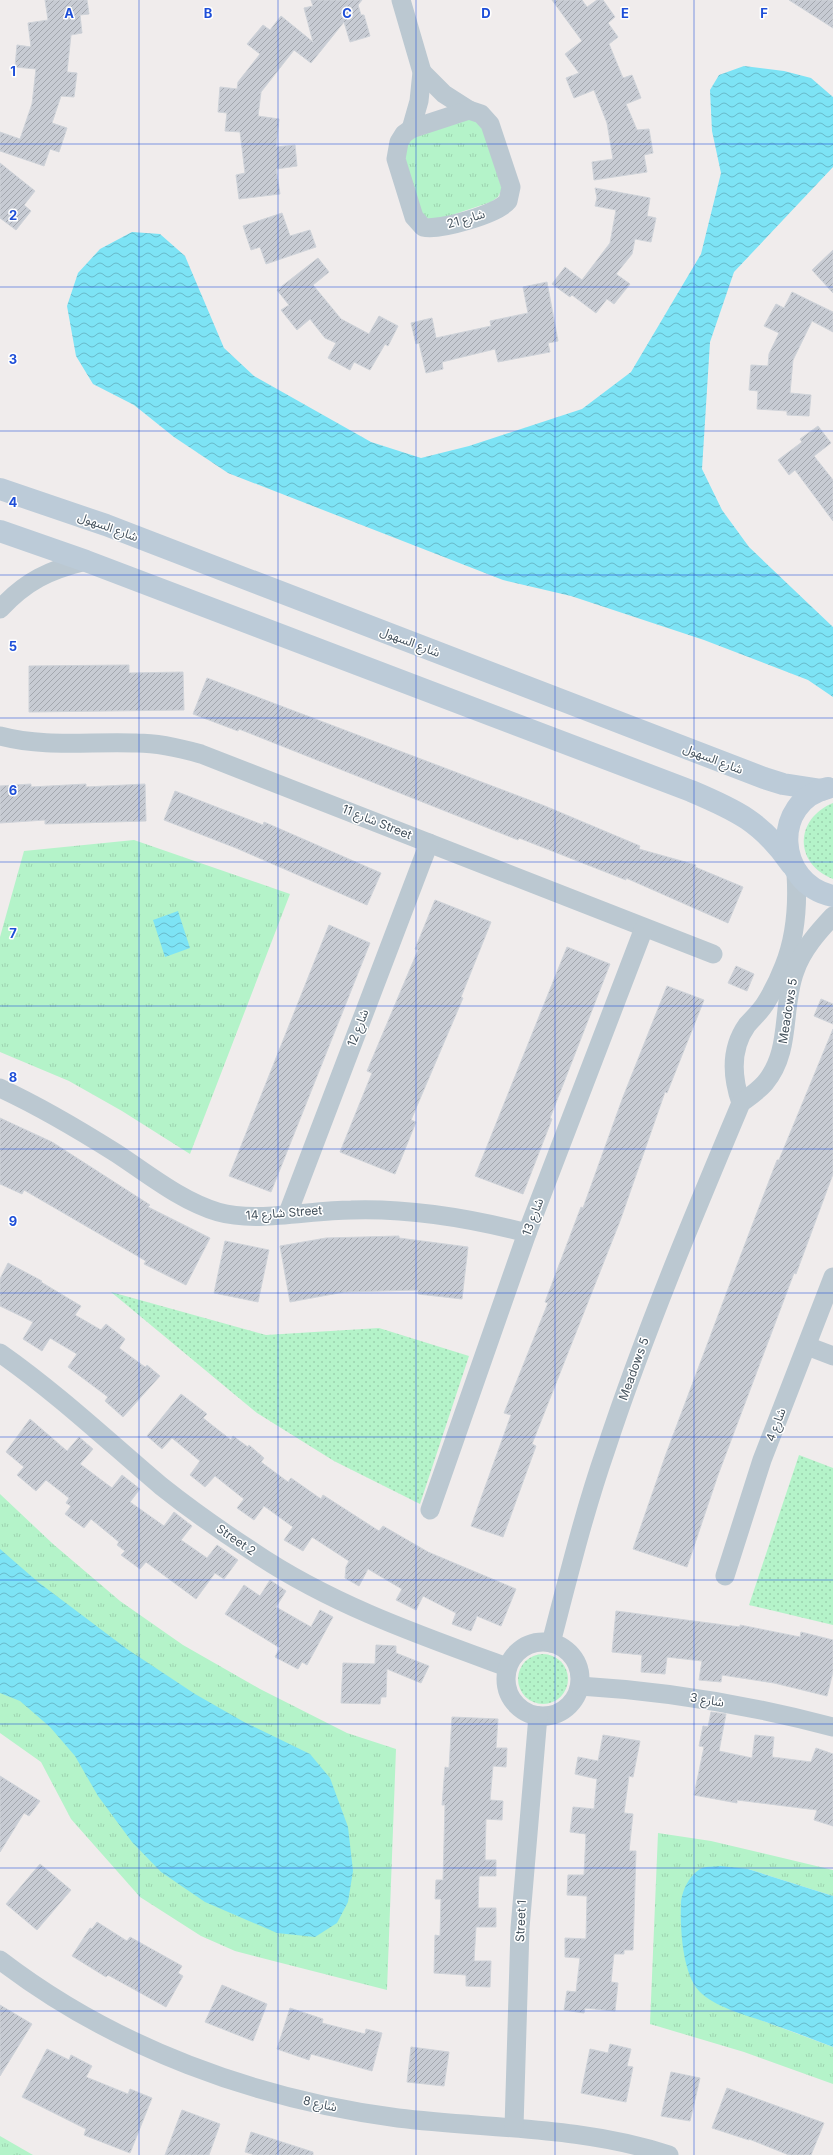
<svg xmlns="http://www.w3.org/2000/svg" width="833" height="2155" font-family="Inter,'Noto Sans Arabic',sans-serif">
	<style>
		.grass { fill: url(#grass-dots) }
		.park { fill: url(#park-tufts) }
		.water { fill: url(#water-waves) }
		.building { fill: url(#building-hatch); stroke: #cfd3d9 }
		.lines { fill: none; stroke-linecap: round; stroke-linejoin: round }
		.street { stroke: #bbc8d1; stroke-width: 19 }
		.secondary { stroke: #bccbd8; stroke-width: 22 }
		.grid { fill: none; stroke: #1d4ed8; stroke-width: 1; stroke-opacity: 0.55 }
		.labels { text-anchor: middle; stroke-width: 3; stroke-linejoin: round; paint-order: stroke }
		.street-label { font-size: 12px; fill: #43515c; stroke: #fff }
		.grid-label { font-size: 13px; text-anchor: middle; font-weight: bold; fill: #1d4ed8; stroke: #fff; stroke-width: 3; stroke-linejoin: round; paint-order: stroke }
	</style>
	<defs>
		<pattern id="grass-dots" width="8" height="8" patternUnits="userSpaceOnUse"><rect width="8" height="8" fill="#b4f3c9"/><path d="M2 2h.1M6 6h.1" fill="none" stroke="#9cd2af" stroke-width="1.8" stroke-linecap="round"/></pattern>
		<pattern id="park-tufts" width="24" height="20" patternUnits="userSpaceOnUse"><rect width="24" height="20" fill="#b4f3c9"/><path d="M3 7l-1-3M5 7V3M7 7l1-3M15 17l-1-3M17 17v-4M19 17l1-3" fill="none" stroke="#9cd2af"/></pattern>
		<pattern id="water-waves" width="16" height="10" patternUnits="userSpaceOnUse"><rect width="16" height="10" fill="#7de3f5"/><path d="M0 5q4-4 8 0t8 0" fill="none" stroke="#68baca"/></pattern>
		<pattern id="building-hatch" width="6" height="6" patternUnits="userSpaceOnUse"><rect width="6" height="6" fill="#c7cbd3"/><path d="M-1 1l2-2M0 6l6-6M5 7l2-2" fill="none" stroke="#a3a7ae"/></pattern>
	</defs>
	<rect width="100%" height="100%" fill="#f0ecec"/>
	<g class="grass">
		<path d="M833,803V879C794,864 794,819 833,803Z"/>
		<path d="M111,1292L266,1335L379,1328L469,1356L420,1504L334,1461L257,1413Z"/>
		<path d="M799,1455L833,1468V1625L749,1605Z"/>
		<circle cx="543" cy="1679" r="25"/>
	</g>
	<g class="park">
		<path d="M467,118L481,123L502,189L498,197L491,202L437,220L429,219L422,216L402,148L411,137Z"/>
		<path d="M134,840L290,894L190,1154L122,1111L69,1081L0,1052V937L24,851Z"/>
		<path d="M0,1494L53,1544L120,1601L183,1645L260,1689L347,1733L396,1749L387,1990L235,1951L201,1936L140,1897L71,1819L41,1762L0,1733Z"/>
		<path d="M658,1833L711,1841L833,1870V1896L748,1869L731,2009L833,2047V2084L744,2052L650,2024Z"/>
		<path d="M0,2136L33,2155H0Z"/>
	</g>
	<g class="water">
		<path d="M744,66L784,71L811,78L833,97V167L734,272L710,342L702,469L722,510L749,547L833,627V697L808,680L704,640L571,596L503,580L228,473L174,437L134,405L93,384L76,356L67,306L78,273L100,249L132,232L160,234L185,256L224,348L254,376L371,442L421,458L469,446L582,409L631,372L701,254L721,173L712,131L710,90L719,75Z"/>
		<path d="M178,911L190,948L165,957L153,920Z"/>
		<path d="M0,1549L38,1582L127,1649L195,1694L244,1722L310,1754L330,1778L348,1827L353,1871L348,1902L337,1923L315,1937L277,1933L205,1902L161,1872L132,1842L98,1796L75,1756L50,1727L20,1701L0,1693Z"/>
		<path d="M720,1866L748,1869L833,1896V2047C812,2039 792,2031 771,2024C748,2015 717,2009 699,1991C682,1972 680,1927 681,1903C682,1890 690,1874 702,1868C707,1866 715,1867 720,1866Z"/>
	</g>
	<g class="building">
		<path d="M45,0H87L89,14L80,15L82,33L71,35L67,72L77,73L74,97L61,96L52,123L67,128L59,152L50,149L44,166L0,151V132L20,139L32,104L36,69L15,67L17,45L31,47L28,23L48,20Z"/>
		<path d="M311,0H362L358,5L361,15H364L370,36L350,42L344,22L311,63L294,50L261,92L258,116L279,119L276,147L295,145L297,166L276,169L280,194L239,199L236,175L245,173L240,132L225,131L227,113L218,112L220,87L237,89L238,82L260,54L247,44L263,25L270,30L281,16L313,42L304,8L313,6Z"/>
		<path d="M552,0H582L587,7L597,0H603L615,17L608,23L618,37L609,44L623,78L632,75L641,98L626,104L637,130L649,129L653,153L644,155L647,172L594,180L592,162L613,159L607,123L594,90L574,98L566,78L579,73L565,54L582,41Z"/>
		<path d="M789,0H833V28Z"/>
		<path d="M0,163L35,191L24,205L31,211L16,230L0,218Z"/>
		<path d="M595,188L650,198L647,216L656,218L651,242L635,239L632,254L616,274L630,284L614,304L607,299L596,313L572,295L570,297L552,284L565,267L582,280L610,243L616,210L595,206L597,198Z"/>
		<path d="M282,213L290,236L310,230L316,247L266,264L260,247L251,250L243,226Z"/>
		<path d="M833,250V293L812,270Z"/>
		<path d="M318,258L329,272L313,285L341,319L369,334L379,316L398,326L388,346L385,344L370,370L354,362L350,370L328,358L336,343L325,338L310,319L297,330L281,310L289,305L277,290Z"/>
		<path d="M547,282L558,341L548,343L550,352L498,362L495,349L442,362L443,369L426,373L419,343L416,344L411,323L432,318L436,338L491,326L490,321L528,313L523,287Z"/>
		<path d="M792,292L833,312V332L812,321L793,360L790,393L811,395L809,416L787,415V411L757,409L758,391L749,390L751,365L768,366L769,354L779,333L764,326L776,304L784,308Z"/>
		<path d="M818,426L831,443L814,456L833,480V521L795,470L789,475L778,460L802,442L800,439Z"/>
		<path d="M129,665V673L183,672L184,710L29,712V666Z"/>
		<path d="M207,678L545,806L640,846L639,849L696,865L695,867L743,887L728,923L626,878V880L519,838L518,840L239,729L238,731L193,714Z"/>
		<path d="M31,784V787L86,784V787L145,784L146,821L45,824V820L0,823V786Z"/>
		<path d="M175,791L263,825L264,822L381,873L367,905L236,848L164,820Z"/>
		<path d="M435,900L491,922L461,997L463,998L411,1120L416,1122L395,1174L340,1152L372,1073L367,1071L418,950L415,949Z"/>
		<path d="M329,925L370,943L271,1192L229,1176Z"/>
		<path d="M567,947L610,964L550,1118L552,1119L523,1194L475,1176Z"/>
		<path d="M736,966L754,974L747,991L728,983Z"/>
		<path d="M667,986L704,1000L667,1093L665,1092L620,1221L532,1444L536,1446L503,1537L471,1526L511,1415L504,1413L548,1303L545,1302L581,1207L583,1208L623,1097Z"/>
		<path d="M821,999L833,1004V1024L814,1016Z"/>
		<path d="M833,1029V1174L796,1274L794,1273L718,1475L687,1567L633,1549L666,1454L734,1273L777,1160H779Z"/>
		<path d="M0,1118L52,1142L150,1205L148,1207L210,1238L186,1285L144,1264L146,1261L24,1190L22,1194L0,1184Z"/>
		<path d="M399,1236V1238L468,1247L462,1299L418,1294V1290L344,1292L290,1302L280,1246L326,1238Z"/>
		<path d="M225,1241L269,1250L258,1302L214,1293Z"/>
		<path d="M8,1263L42,1281L41,1282L81,1306L75,1315L101,1330L106,1324L125,1339L119,1348L145,1367L147,1365L160,1376L123,1417L105,1401L108,1397L68,1367L77,1354L50,1338L42,1351L23,1339L33,1322L0,1306V1279Z"/>
		<path d="M181,1394L207,1414L203,1418L231,1440L233,1436L248,1447L249,1445L264,1458L261,1462L288,1482L291,1478L321,1499L323,1495L379,1531L383,1526L428,1552L516,1589L501,1626L477,1616L471,1631L452,1624L456,1613L423,1596L416,1610L396,1600L402,1589L368,1569L359,1586L345,1578L346,1567L349,1561L312,1537L303,1551L284,1540L293,1527L264,1506L254,1520L237,1508L244,1499L215,1476L205,1487L190,1475L200,1461L172,1438L162,1449L147,1436Z"/>
		<path d="M30,1419L67,1451L79,1437L93,1449L80,1464L112,1488L122,1475L140,1489L130,1502L164,1526L174,1512L192,1526L181,1540L207,1558L217,1545L238,1560L224,1579L215,1573L196,1599L146,1562L140,1569L121,1555L125,1551L117,1545L119,1542L91,1519L84,1528L65,1514L71,1506L66,1503L69,1498L46,1480L36,1491L17,1475L24,1467L6,1452Z"/>
		<path d="M270,1580L286,1591L276,1607L311,1627L320,1610L333,1617L307,1665L302,1662L298,1669L275,1657L280,1648L225,1614L244,1585L260,1596Z"/>
		<path d="M616,1611L740,1627V1625L800,1637L801,1632L833,1640V1672L827,1696L774,1683L722,1675L721,1682L699,1680L702,1661L667,1657L665,1674L641,1672L642,1655L612,1652Z"/>
		<path d="M376,1645L396,1646V1653L429,1666L421,1683L387,1669L386,1697H381L380,1704L341,1703L343,1663L375,1664Z"/>
		<path d="M711,1712L726,1714L719,1751L752,1758L755,1735L774,1737L772,1757L811,1762L816,1748L833,1754V1826L814,1820L817,1810L737,1800V1803L694,1795L704,1747L699,1746L703,1726L708,1727Z"/>
		<path d="M452,1717L498,1719L496,1748H507L506,1767L493,1766L490,1800L503,1801L502,1820L486,1819L485,1860H496V1876H479L478,1908H496V1927H476L474,1961H491L490,1987L466,1986V1975L434,1973L435,1935L440,1936L441,1899H435L436,1880H443L445,1805H442L445,1767L449,1768Z"/>
		<path d="M603,1735L640,1741L633,1777L629,1776L624,1813L633,1814L629,1851H636L633,1950H624V1954H614L611,1982L618,1983L615,2011L585,2008L584,2013L564,2010L567,1991L576,1992L580,1958L565,1957V1938L586,1939L587,1896L567,1895L568,1875H584L586,1834L570,1832L573,1807L594,1809L597,1779L575,1774L578,1757L598,1761Z"/>
		<path d="M0,1776L40,1801L29,1816L24,1813L0,1852Z"/>
		<path d="M40,1864L71,1890L37,1930L6,1904Z"/>
		<path d="M97,1922L127,1941L130,1937L182,1966L178,1973L183,1976L166,2007L108,1975L106,1977L72,1956L90,1928L92,1929Z"/>
		<path d="M222,1985L267,2004L253,2041L205,2022Z"/>
		<path d="M0,2005L32,2024L0,2076Z"/>
		<path d="M290,2008L323,2019L322,2023L365,2034L366,2029L382,2033L372,2071L311,2054L309,2060L277,2049Z"/>
		<path d="M610,2044L631,2049L627,2066L633,2067L626,2102L581,2093L590,2049L608,2053Z"/>
		<path d="M411,2047L449,2052L444,2086L407,2082Z"/>
		<path d="M47,2049L69,2060L71,2055L92,2066L86,2077L128,2094L130,2089L152,2098L130,2153L84,2135L86,2129L22,2097Z"/>
		<path d="M671,2072L700,2078L690,2121L661,2116Z"/>
		<path d="M727,2088L824,2123L811,2155H789L749,2139V2140L712,2128Z"/>
		<path d="M182,2110L220,2124L209,2155H165Z"/>
		<path d="M251,2132L313,2152V2155H255L245,2152Z"/>
	</g>
	<g class="lines">
		<g class="street">
			<path d="M401,0L422,72L419,101L411,129"/>
			<path d="M422,72L444,94L469,110"/>
			<path d="M469,110L481,114L490,124L511,187L508,201C498,214 439,231 423,227L414,217L396,159L399,142L404,134L411,129Z"/>
			<path d="M0,609C26,581 49,570 86,561"/>
			<path d="M0,736C45,748 91,741 137,743C159,743 180,748 201,754L713,954"/>
			<path d="M0,1088C41,1107 78,1129 116,1153C148,1174 181,1201 218,1212C256,1223 310,1210 351,1210C411,1208 469,1218 527,1233"/>
			<path d="M741,1103C732,1077 730,1049 747,1025C753,1018 760,1012 765,1004C772,993 779,979 784,966C796,936 798,905 796,874"/>
			<path d="M288,1213L429,843"/>
			<path d="M807,1346L833,1356"/>
			<path d="M0,1353C57,1393 108,1441 161,1486C190,1509 221,1531 252,1551C330,1604 419,1635 507,1667"/>
			<path d="M430,1510L527,1233L644,928"/>
			<path d="M725,1576L762,1460L833,1277"/>
			<circle cx="543" cy="1679" r="37"/>
			<path d="M551,1643C568,1578 584,1512 606,1449C645,1331 693,1217 741,1103C749,1097 758,1091 765,1083C792,1051 781,1008 795,971C802,950 818,932 833,916"/>
			<path d="M580,1686C666,1691 750,1705 833,1727"/>
			<path d="M0,1960C115,2048 255,2099 398,2118C489,2129 581,2126 669,2155"/>
			<path d="M514,2127L520,1928L538,1716"/>
		</g>
		<g class="secondary">
			<path d="M0,489L106,525L764,778L783,784L822,790"/>
			<path d="M0,531L86,561L691,791C736,810 762,822 791,864"/>
			<path d="M828,788C771,801 775,884 833,896"/>
		</g>
	</g>
	<path class="grid" d="M139,0V2155M278,0V2155M416,0V2155M555,0V2155M694,0V2155M0,144H833M0,287H833M0,431H833M0,575H833M0,718H833M0,862H833M0,1006H833M0,1149H833M0,1293H833M0,1437H833M0,1580H833M0,1724H833M0,1868H833M0,2011H833"/>
	<g class="labels">
		<g class="street-label">
			<text transform="translate(466 219) rotate(-16)" y="4">شارع 21</text>
			<text transform="translate(108 527) rotate(20)" y="4">شارع السهول</text>
			<text transform="translate(410 642) rotate(21)" y="4">شارع السهول</text>
			<text transform="translate(713 759) rotate(21)" y="4">شارع السهول</text>
			<text transform="translate(377 822) rotate(22)" y="4">شارع 11 Street</text>
			<text transform="translate(788 1011) rotate(-81)" y="4">Meadows 5</text>
			<text transform="translate(358 1028) rotate(-69)" y="4">شارع 12</text>
			<text transform="translate(284 1213) rotate(-4)" y="4">شارع 14 Street</text>
			<text transform="translate(533 1217) rotate(-69)" y="4">شارع 13</text>
			<text transform="translate(634 1369) rotate(-70)" y="4">Meadows 5</text>
			<text transform="translate(776 1425) rotate(-69)" y="4">شارع 4</text>
			<text transform="translate(236 1540) rotate(35)" y="4">Street 2</text>
			<text transform="translate(707 1700) rotate(9)" y="4">شارع 3</text>
			<text transform="translate(521 1921) rotate(-87)" y="4">Street 1</text>
			<text transform="translate(320 2104) rotate(12)" y="4">شارع 8</text>
		</g>
	</g>
	<g class="grid-label">
		<text x="69" y="18">A</text>
		<text x="208" y="18">B</text>
		<text x="347" y="18">C</text>
		<text x="486" y="18">D</text>
		<text x="625" y="18">E</text>
		<text x="764" y="18">F</text>
		<text x="13" y="76">1</text>
		<text x="13" y="220">2</text>
		<text x="13" y="364">3</text>
		<text x="13" y="507">4</text>
		<text x="13" y="651">5</text>
		<text x="13" y="795">6</text>
		<text x="13" y="938">7</text>
		<text x="13" y="1082">8</text>
		<text x="13" y="1226">9</text>
	</g>
</svg>
